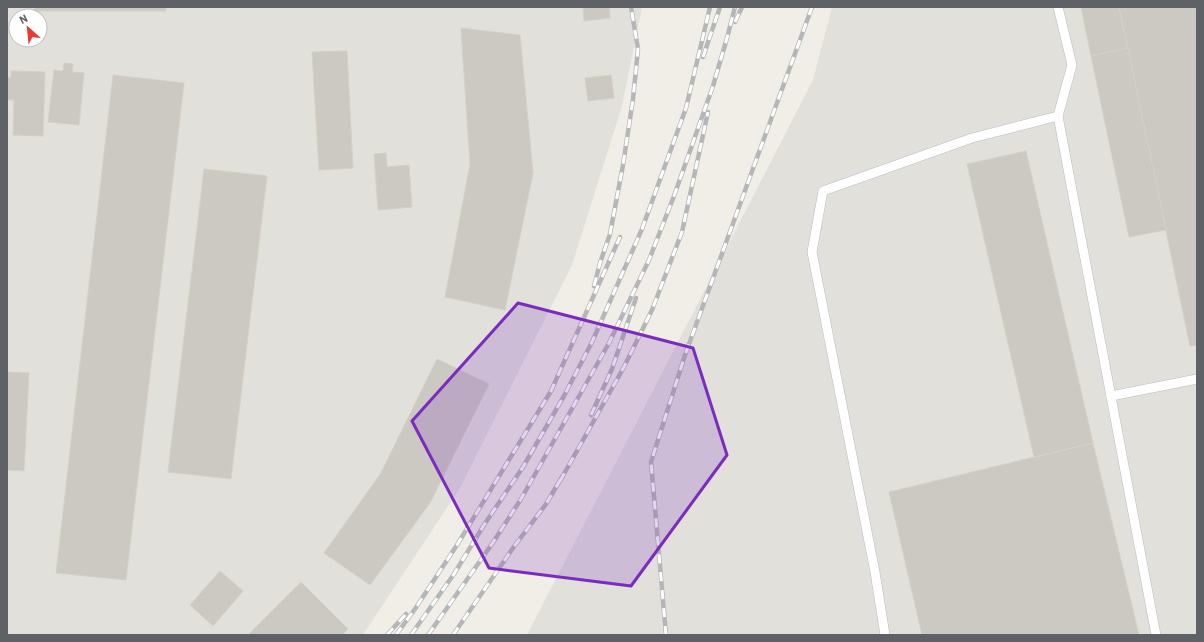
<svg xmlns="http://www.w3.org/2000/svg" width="1204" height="642" font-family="Barlow,sans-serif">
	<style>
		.industrial { fill: #e2e0db; fill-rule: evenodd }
		.building { fill: #ccc9c3; stroke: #d6d0c4 }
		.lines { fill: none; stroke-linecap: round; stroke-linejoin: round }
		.lane-casing { stroke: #b9bcc0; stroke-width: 10 }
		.lane { stroke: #fff; stroke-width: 9 }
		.rail-casing { stroke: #b5b6b7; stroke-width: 4.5 }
		.rail { stroke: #fff; stroke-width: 3; stroke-dasharray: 9; stroke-linecap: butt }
		.marked { fill: #7b2cbf; fill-opacity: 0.2; stroke: #7b2cbf; stroke-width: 3; stroke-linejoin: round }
	</style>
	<rect width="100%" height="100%" fill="#f0eee6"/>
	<g class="industrial">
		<path d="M7,7H642L622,106L572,265L460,488L363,635H7ZM16,16H40V40H16Z"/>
		<path d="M832,7H1197V635H527L813,80Z"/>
	</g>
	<g class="building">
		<path d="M34,7H166V11H35Z"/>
		<path d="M583,7H609L610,18L584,21Z"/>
		<path d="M1081,7H1119L1128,48L1091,56Z"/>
		<path d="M1119,7H1197V345L1190,346Z"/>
		<path d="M461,28L520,35L533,173L505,310L445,297L470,164Z"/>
		<path d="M1128,48L1166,230L1129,237L1091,56Z"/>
		<path d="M347,51L353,168L319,170L312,52Z"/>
		<path d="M64,63L73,64L72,72L84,73L79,125L48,122L54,70L63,71Z"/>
		<path d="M11,71L45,72L43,136L13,135L14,100H7V77L11,78Z"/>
		<path d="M113,75L184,83L126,580L56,573Z"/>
		<path d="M611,75L614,98L588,101L585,78Z"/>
		<path d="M1026,151L1093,443L1034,457L967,164Z"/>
		<path d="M386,153L387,167L409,165L412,207L378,210L374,154Z"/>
		<path d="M204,169L267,176L231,479L168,472Z"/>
		<path d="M437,359L489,384L430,503L370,585L324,553L381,473Z"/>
		<path d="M7,372L29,373L24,471L7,470Z"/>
		<path d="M1093,443L1139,635H922L889,492Z"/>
		<path d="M220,571L243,591L213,626L190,605Z"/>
		<path d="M301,582L348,629L342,635H248Z"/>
	</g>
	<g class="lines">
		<defs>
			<g id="lane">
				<path d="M1058,7L1072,65L1058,116L1156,635"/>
				<path d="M1111,396L1197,379"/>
				<path d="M885,635L875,572L812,252L823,191L972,138L1058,116"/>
			</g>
		</defs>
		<use href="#lane" class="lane-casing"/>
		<use href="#lane" class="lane"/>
		<defs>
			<g id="rail">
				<path d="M735,22L742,7"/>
				<path d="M703,57L720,7"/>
				<path d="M594,286L600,263L610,234L623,165L633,99L638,49L631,7"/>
				<path d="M591,415L612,369L636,298"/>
				<path d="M560,481L624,367L652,310L682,232L708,112"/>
				<path d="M387,635L406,614"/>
				<path d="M396,635L415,609L457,545L551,391L620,237"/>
				<path d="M411,635L454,574L484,525L523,467L564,396L592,342L642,229L686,108L710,7"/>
				<path d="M428,635L492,544L521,499L609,343L649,260L674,196L713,86L727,38L735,7"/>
				<path d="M453,635L513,548L546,504L562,477"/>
				<path d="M666,635L651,462L685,355L812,7"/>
			</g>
		</defs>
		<use href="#rail" class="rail-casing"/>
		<use href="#rail" class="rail"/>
	</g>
	<path class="marked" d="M518,303L693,348L727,455L631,586L489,568L412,421Z"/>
	<rect width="1204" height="642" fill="none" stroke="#5e6267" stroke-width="16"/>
	<g transform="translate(28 28) rotate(333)"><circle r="19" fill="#ffffff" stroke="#bfc0c2"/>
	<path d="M0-3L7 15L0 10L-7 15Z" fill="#ef382e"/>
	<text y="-6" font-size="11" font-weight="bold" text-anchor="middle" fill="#5e6267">N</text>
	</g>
</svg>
